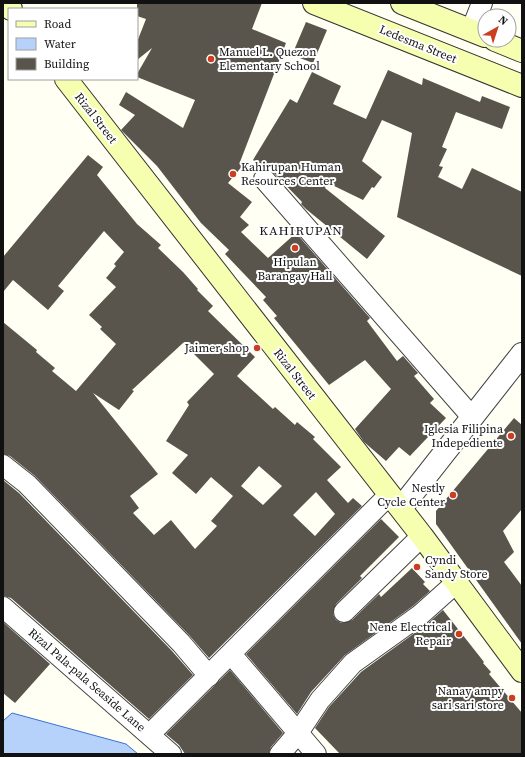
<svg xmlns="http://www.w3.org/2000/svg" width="525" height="757" font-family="'Source Serif 4',serif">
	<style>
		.water { fill: #b6d1fa; stroke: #3872d6 }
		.building { fill: #5a554c; fill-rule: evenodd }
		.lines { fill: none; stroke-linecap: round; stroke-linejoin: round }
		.minor-casing { stroke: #444; stroke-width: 22 }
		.tertiary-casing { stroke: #444; stroke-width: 24 }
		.secondary-casing { stroke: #333; stroke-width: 24 }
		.minor { stroke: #fff; stroke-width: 20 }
		.tertiary { stroke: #fff; stroke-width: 22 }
		.secondary { stroke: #f6ffaf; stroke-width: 22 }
		.poi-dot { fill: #cb3e1f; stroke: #fff; stroke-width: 1.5 }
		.labels { text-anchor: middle; stroke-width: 4; stroke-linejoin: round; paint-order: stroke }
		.street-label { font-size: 12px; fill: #111; stroke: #fff }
		.poi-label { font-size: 12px; fill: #111; stroke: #fff; text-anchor: end }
		.neighbourhood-label { font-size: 13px; letter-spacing: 1px; fill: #111; stroke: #fff }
	</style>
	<rect width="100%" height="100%" fill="#fffff4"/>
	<path class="water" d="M12,713L126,744L138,754H3V721Z"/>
	<g class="building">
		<path d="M137,3H262L252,29L286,43L240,162L244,164L228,183L252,202L240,217L249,225L241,232L268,258L296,233L370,318L367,321L397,361L403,356L418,373L414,376L434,399L430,403L446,418L410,456L399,447L386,461L364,442L355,429L391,389L365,360L329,385L274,318L277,316L263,300L266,297L225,254L229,250L201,223L157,166L121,130L135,115L119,105L126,92L183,128L195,100L137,77V74L152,48L137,60V42L146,19L137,16Z"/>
		<path d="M306,22L327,30L313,63L292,55Z"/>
		<path d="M388,70L422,85L423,78L480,102L482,96L510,107L502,129L456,112L442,147L447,149L439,166L443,167L438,177L462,189L472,168L522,192V276L397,217L412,133L382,120L362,161L382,177L374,188L372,187L363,200L328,183L325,188L385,236L367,259L306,209L301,204L302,202L272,171L262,168L253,160L290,99L297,103L312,72L341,86L333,104L366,119Z"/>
		<path d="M88,155L103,167L97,175L137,224L161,245L158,248L183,272L198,289L197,290L213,306L208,311L255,357L237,376L273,409L275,407L295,425L297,422L315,437L313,439L341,467L327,480L348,503L353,498L362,506L209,658L189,635L35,476L10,456L3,454V322L37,350L36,352L55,368L52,371L76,391L116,344L100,329L102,327L89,315L116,287L106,278L116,266L114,264L124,252L104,231L58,286L64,291L48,310L13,280L3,292V257ZM183,343L214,374L187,402L189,405L166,441L188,455L172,473L196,494L211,477L233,496L211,521L217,526L195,549L171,520L154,535L133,513L139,508L130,496L158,474L93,393L119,410L134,391L132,390ZM259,466L282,486L263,505L241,486ZM316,492L335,514L315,536L293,515Z"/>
		<path d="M514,418L522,425V509L503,531L514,552L504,562L522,586V644L436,524V511Z"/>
		<path d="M3,480L19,493L172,651L193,675L149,719L11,598L3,596Z"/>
		<path d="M381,519L399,537L360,576L362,578L336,604L333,614L336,620L341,623L352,620L379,594L381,597L412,568L425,582L423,584L430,591L413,606L345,655L311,692L297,714L246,654Z"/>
		<path d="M443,610L484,662L483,663L491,672L489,674L522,713V754H340L315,728L329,707L361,672L427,624Z"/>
		<path d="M3,622L50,664L15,703L3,693Z"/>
		<path d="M230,670L283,733L271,747L269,754H185L179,745L166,734Z"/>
	</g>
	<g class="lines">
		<defs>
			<g id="minor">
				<path d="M471,31L482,3"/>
				<path d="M264,179L472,417"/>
				<path d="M3,465L27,484L181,643L209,676"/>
				<path d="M3,607L171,754"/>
				<path d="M344,612L422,536"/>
				<path d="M231,654L316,754"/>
				<path d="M150,734L389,495"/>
				<path d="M280,754L298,733L320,700L353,663L420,615L457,582"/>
			</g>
			<path id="tertiary" d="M401,508L522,354"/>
			<g id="secondary">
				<path d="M6,3L11,9"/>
				<path d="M314,3L522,86"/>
				<path d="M402,3L485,36"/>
				<path d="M495,40L522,51"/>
				<path d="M66,79L422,536L522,671"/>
			</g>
		</defs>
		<use href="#minor" class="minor-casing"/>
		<use href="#tertiary" class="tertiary-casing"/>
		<use href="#secondary" class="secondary-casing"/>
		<use href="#minor" class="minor"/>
		<use href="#tertiary" class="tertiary"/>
		<use href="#secondary" class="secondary"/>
	</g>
	<g class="poi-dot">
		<circle cx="211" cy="59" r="4"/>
		<circle cx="233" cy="174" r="4"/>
		<circle cx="295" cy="248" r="4"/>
		<circle cx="257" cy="348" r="4"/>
		<circle cx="511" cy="436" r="4"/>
		<circle cx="453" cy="495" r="4"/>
		<circle cx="417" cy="567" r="4"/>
		<circle cx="459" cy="634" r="4"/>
		<circle cx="512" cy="698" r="4"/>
	</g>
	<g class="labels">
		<g class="street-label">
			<text transform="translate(418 44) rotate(22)" y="4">Ledesma Street</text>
			<text transform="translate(96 118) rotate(52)" y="4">Rizal Street</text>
			<text transform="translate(295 374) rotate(52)" y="4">Rizal Street</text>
			<text transform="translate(87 680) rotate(41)" y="4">Rizal Pala-pala Seaside Lane</text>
		</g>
		<g class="poi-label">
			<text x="219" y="56" text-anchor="start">Manuel L. Quezon<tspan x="219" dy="14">Elementary School</tspan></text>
			<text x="241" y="171" text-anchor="start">Kahirupan Human<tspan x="241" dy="14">Resources Center</tspan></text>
			<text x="295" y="266" text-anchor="middle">Hipulan<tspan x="295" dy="14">Barangay Hall</tspan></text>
			<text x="249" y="352">Jaimer shop</text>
			<text x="503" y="433">Iglesia Filipina<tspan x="503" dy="14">Indepediente</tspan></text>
			<text x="445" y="492">Nestly<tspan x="445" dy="14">Cycle Center</tspan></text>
			<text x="425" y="564" text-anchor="start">Cyndi<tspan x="425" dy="14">Sandy Store</tspan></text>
			<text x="451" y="631">Nene Electrical<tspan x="451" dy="14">Repair</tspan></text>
			<text x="504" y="695">Nanay ampy<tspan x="504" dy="14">sari sari store</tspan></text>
		</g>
		<g class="neighbourhood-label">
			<text x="301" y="235">KAHIRUPAN</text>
		</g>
	</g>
	<rect width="525" height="757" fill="none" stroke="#111111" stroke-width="8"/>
	<rect x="8" y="8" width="130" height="72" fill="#ffffff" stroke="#a0a0a0"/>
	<rect x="16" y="21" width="20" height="6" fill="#f6ffaf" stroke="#a0a0a0"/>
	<text x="44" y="28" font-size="12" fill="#111111">Road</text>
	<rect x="16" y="38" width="20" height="12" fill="#b6d1fa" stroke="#a0a0a0"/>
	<text x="44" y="48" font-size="12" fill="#111111">Water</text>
	<rect x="16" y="58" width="20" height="12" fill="#5a554c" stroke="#a0a0a0"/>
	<text x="44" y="68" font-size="12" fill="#111111">Building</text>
	<g transform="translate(497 28) rotate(39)"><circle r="19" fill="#ffffff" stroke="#a0a0a0"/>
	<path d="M0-3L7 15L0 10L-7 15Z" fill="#cb3e1f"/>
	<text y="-6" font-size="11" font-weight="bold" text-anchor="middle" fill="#111111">N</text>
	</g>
</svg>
